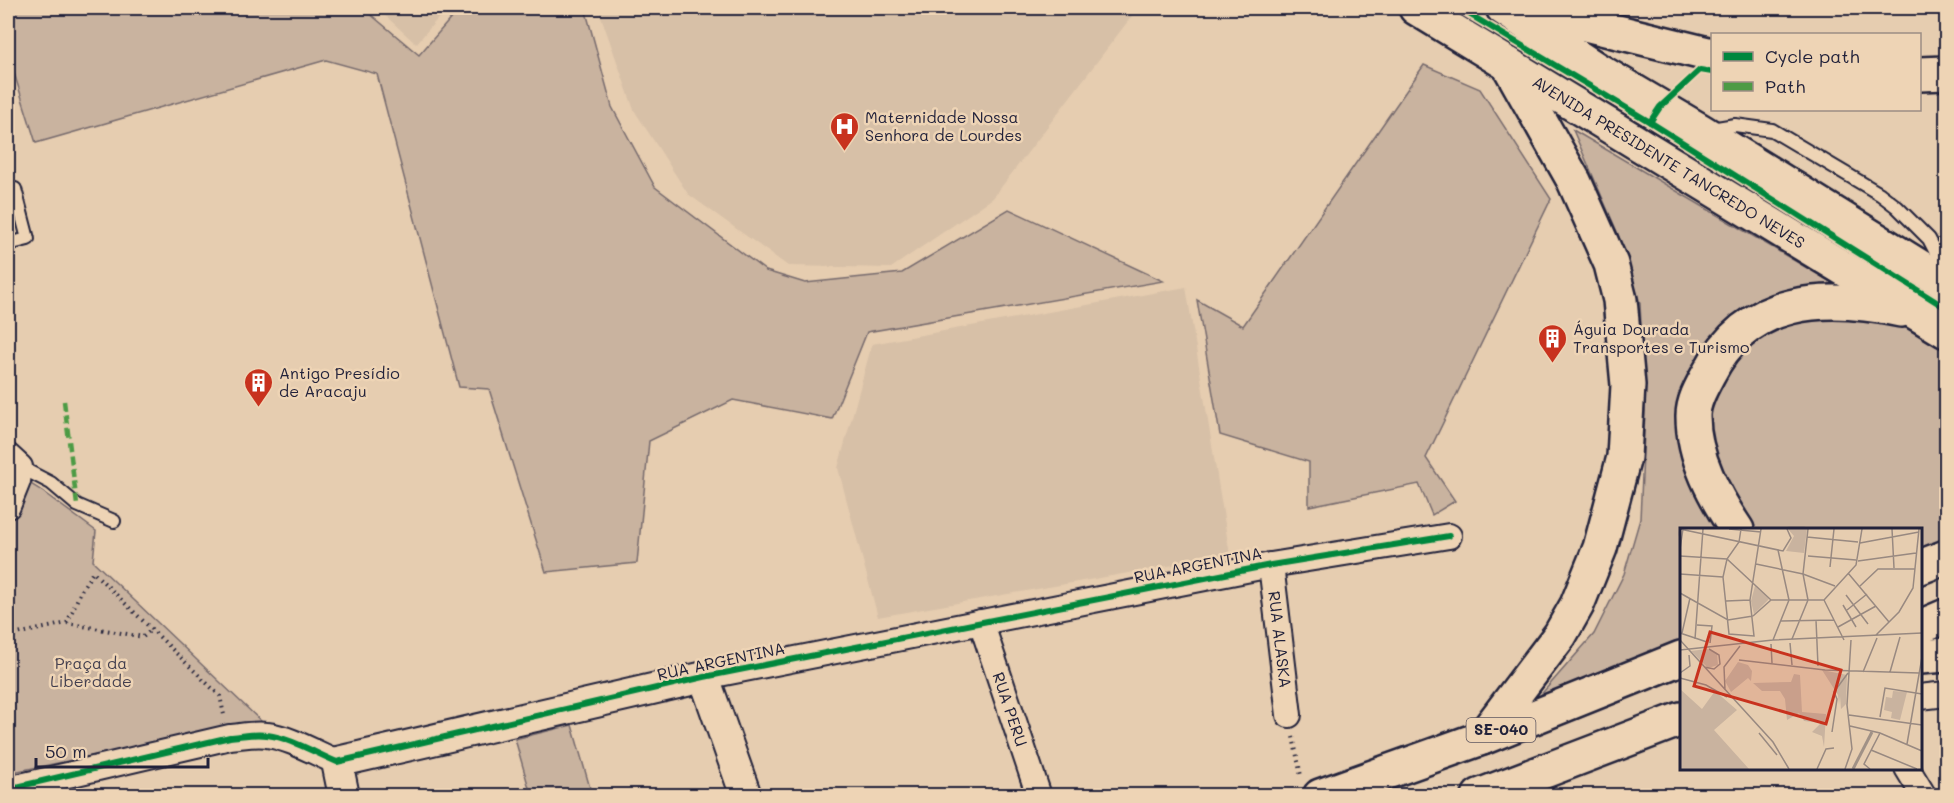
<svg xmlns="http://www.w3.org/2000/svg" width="1954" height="803" font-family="Mali,sans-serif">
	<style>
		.built { fill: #d7c0a7 }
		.green { fill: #c9b39f; stroke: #766a6d; stroke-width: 1.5 }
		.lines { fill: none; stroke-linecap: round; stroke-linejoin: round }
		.service-casing { stroke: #22223b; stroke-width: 16 }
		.minor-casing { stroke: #22223b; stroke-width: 28 }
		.tertiary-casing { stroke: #22223b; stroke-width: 34 }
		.primary-casing { stroke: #22223b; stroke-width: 38 }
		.path { stroke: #22223b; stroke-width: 4; stroke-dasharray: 1.5 4.5; stroke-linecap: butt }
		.service { stroke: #eed4b5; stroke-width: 12 }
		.minor { stroke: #eed4b5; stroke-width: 24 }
		.tertiary { stroke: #eed4b5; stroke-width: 30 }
		.primary { stroke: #eed4b5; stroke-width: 33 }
		.quiet { stroke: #4d9b45; stroke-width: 4.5; stroke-dasharray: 9 4.5; stroke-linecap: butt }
		.cycleway-casing { stroke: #eed4b5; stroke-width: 10 }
		.cycleway { stroke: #00873e; stroke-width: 6 }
		.labels { text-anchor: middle; stroke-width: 5; stroke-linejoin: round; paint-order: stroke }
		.shield { fill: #eed4b5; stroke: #5f5760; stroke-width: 1.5 }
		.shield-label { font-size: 15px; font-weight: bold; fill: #22223b }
		.poi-label { font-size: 16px; fill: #22223b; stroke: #eed4b5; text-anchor: start }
		.street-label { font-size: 16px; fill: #22223b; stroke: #eed4b5 }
		.park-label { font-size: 16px; fill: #433f4f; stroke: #eed4b5 }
		.inset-river { fill: none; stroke: #a09186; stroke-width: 3 }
		.inset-road { fill: none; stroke: #988981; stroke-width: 1.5 }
		.view { fill: #c8321e; fill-opacity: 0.15; stroke: #c8321e; stroke-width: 3 }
		.inset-edge { fill: none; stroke: #22223b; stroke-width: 3 }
	</style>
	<rect width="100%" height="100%" fill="#e6cdb0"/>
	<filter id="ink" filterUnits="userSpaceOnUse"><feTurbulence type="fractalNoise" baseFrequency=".0167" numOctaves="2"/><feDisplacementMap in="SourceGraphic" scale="12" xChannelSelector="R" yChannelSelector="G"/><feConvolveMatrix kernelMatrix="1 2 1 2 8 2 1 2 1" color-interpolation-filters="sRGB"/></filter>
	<g filter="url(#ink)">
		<g class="built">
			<path d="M377,8H447L416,44Z"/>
			<path d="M598,8H1138L993,198L891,268L788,266L688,194L634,110Z"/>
			<path d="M1186,287L1230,555L878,617L838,468L872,344Z"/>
		</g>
		<g class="green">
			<path d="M8,8H363L419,55L460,8H585L612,107L655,187L766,271L805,283L902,273L1009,209L1163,281L867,332L832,419L733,400L649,441L637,563L546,572L489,389L459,387L377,74L326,60L36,143L8,54Z"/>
			<path d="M1424,65L1480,89L1551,199L1426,458L1455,501L1432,515L1419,484L1309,506V462L1220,435L1197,300L1243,326Z"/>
			<path d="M1573,130L1846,291L1784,298L1686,411L1728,530H1681V652L1530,707L1594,634L1624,574L1640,519L1645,411L1640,303L1618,234Z"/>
			<path d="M1817,313L1897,322L1927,334L1946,348V549L1920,558V530H1751L1744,525L1702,428L1713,382L1743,344L1785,321Z"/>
			<path d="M8,470L39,489L96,531L93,561L262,722L8,773Z"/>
			<path d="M572,725L592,795H531L515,739Z"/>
		</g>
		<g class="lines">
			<defs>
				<g id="service">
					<path d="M1711,129L1735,125L1772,130L1880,194L1897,207L1929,239L1946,272"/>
					<path d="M8,191L15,189L28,239L8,244"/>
					<path d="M20,467L51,483L77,505L114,521"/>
				</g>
				<g id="minor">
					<path d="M8,456L20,467L18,481L8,506"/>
					<path id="s1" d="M1271,565L1289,715"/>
					<path id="s2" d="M981,622L1039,796"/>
					<path d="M704,677L1271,565L1449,536"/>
					<path d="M1920,697L1946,694"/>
					<path d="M1907,768L1924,796"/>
					<path d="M8,789L230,737C242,736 255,733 267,735C291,738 315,753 337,762"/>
				</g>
				<path id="tertiary" d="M344,796L337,762L704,677L746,796"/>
				<g id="primary">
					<path id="s3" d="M1416,8L1946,331"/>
					<path d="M1503,8L1596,69L1701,131L1946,283"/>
					<path d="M1537,8L1585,24L1712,55"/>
					<path d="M1920,74L1946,73"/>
					<path d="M1737,530C1715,497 1693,458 1693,416C1693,401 1702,386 1709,373C1748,296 1826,294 1901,310"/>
					<path d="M1920,567L1946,557"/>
					<path d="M1920,627L1946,616"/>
					<path d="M1920,657L1946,655"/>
					<path d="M1482,738L1560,635L1577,605L1600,548L1624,457L1628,385L1620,300L1611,264L1574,181L1508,64"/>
					<path d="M1320,796L1482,738L1681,658"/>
					<path d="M1479,796L1681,719"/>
				</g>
			</defs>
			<use href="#service" class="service-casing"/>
			<use href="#minor" class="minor-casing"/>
			<use href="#tertiary" class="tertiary-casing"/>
			<use href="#primary" class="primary-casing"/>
			<g class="path">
				<path d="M67,623L82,589L93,572L220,696L224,715"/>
				<path d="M8,636L67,623L143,637L152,629"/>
				<path d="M1293,737L1301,776"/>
			</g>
			<use href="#service" class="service"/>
			<use href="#minor" class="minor"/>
			<use href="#tertiary" class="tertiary"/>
			<use href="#primary" class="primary"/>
			<path class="quiet" d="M64,401L77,505"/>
			<defs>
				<g id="cycleway">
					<path d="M1459,8L1650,122L1946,308"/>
					<path d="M1650,122L1660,107L1700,70L1712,72"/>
					<path d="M8,789L230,737C242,736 255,733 267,735C291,738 315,753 337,762L704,677L1271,565L1449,536"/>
				</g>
			</defs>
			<use href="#cycleway" class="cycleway-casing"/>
			<use href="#cycleway" class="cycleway"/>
		</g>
	</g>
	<defs>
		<symbol id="hospital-pin" viewBox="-11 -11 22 30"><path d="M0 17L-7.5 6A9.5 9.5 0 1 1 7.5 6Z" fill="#c8321e" stroke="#eed4b5"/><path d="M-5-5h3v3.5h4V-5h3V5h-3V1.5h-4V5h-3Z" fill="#fff"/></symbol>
		<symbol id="building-pin" viewBox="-11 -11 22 30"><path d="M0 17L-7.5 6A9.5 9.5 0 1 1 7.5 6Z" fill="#c8321e" stroke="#eed4b5"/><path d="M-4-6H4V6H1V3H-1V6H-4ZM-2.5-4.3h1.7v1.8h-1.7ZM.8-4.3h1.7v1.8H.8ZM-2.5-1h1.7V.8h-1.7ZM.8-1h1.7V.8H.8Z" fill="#fff"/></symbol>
	</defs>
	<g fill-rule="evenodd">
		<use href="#hospital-pin" x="828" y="110" width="33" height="45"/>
		<use href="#building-pin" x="1536" y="322" width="33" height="45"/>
		<use href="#building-pin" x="242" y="366" width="33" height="45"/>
	</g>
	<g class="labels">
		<rect class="shield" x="1466.5" y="718" width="69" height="24" rx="4.5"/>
		<g class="shield-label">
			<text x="1501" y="735">SE-040</text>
		</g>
		<g class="poi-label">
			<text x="865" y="123">Maternidade Nossa<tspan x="865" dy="18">Senhora de Lourdes</tspan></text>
			<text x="1573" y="335">Águia Dourada<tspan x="1573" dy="18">Transportes e Turismo</tspan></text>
			<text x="279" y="379">Antigo Presídio<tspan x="279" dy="18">de Aracaju</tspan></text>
		</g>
		<g class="street-label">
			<text dy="6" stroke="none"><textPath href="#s3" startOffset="296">AVENIDA PRESIDENTE TANCREDO NEVES</textPath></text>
			<text transform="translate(1198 565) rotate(-11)" y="6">RUA ARGENTINA</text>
			<text dy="6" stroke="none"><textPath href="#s1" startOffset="75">RUA ALASKA</textPath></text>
			<text transform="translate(721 661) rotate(-12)" y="6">RUA ARGENTINA</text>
			<text dy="6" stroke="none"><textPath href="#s2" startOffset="92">RUA PERU</textPath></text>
		</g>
		<g class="park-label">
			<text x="91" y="669">Praça da<tspan x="91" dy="18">Liberdade</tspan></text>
		</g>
	</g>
	<g transform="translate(1680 528)">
		<rect width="242" height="242" fill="#e6cdb0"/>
		<path d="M108,1H127L124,25L106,23L114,8ZM75,58L89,71L74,86L71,73ZM27,121L37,125L38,137L28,140L11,123ZM58,134L68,137L72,143L71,153L68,150L51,164L45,153ZM142,142L167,147L166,176L161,181L160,168L159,177L158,167ZM114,146L120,147L122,184L146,186L144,219L142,208L132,204L141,195L124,193L119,185L107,192L105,171L100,163H82L73,155L111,154ZM0,161L22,181L35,163L57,182L34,202L69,241H0ZM213,163L227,164L220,192L211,190L212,184L204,182L206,169L212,170Z" fill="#c9b39f"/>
		<path class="inset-river" d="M173,241L192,204"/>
		<path class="inset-road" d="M0,1L103,23L111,10L107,1M49,1L81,4M61,1L59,14L47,31L43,49L49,106L74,108L70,72L81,1M212,1L214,40M127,9L178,14M180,15L239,4M0,21L3,1M0,28L47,31L91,72M128,28L176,32M178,33L236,25M76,36L123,46L155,58M150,39L154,1M168,45L209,94M0,46L43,49M180,58L198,41H235M0,65L48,92L73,88M166,67L188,96M91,72H144M128,72L123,46L128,1M144,72L176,37L182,1M144,72L164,112M46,73L70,72M163,77L176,99M167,82L187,66M73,88L91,72M136,92L138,138M101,93L154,92M17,97L32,98L30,115M158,99L196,78M0,105L27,114M2,105L10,70M196,107L219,84L233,60L239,1M15,111L23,1M112,111L128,72M0,112L93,214L109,241M93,112L109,72L98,22M110,115L112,137M91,116L92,135M0,122L93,112L242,105M59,132L145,142L239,145M24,139L34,141L40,136L39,127L29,121M183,144L197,110M210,144L220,109M0,145L10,138L9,127M0,150L26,157L47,169M45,162L44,139L60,118M169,187L242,197M200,189L205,160L242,166M170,198L200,205L242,223M152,204L157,171L154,164L168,145M79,205L97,227M227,216L242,129M191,222L237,241M137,241L146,221L154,220M165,241L172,221L167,177L171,112M190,241L184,236L200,205"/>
		<path class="view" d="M30,104L161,142L146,196L14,158Z"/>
		<rect width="242" height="242" class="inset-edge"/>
	</g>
	<rect width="1954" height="803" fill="none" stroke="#eed4b5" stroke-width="30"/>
	<rect x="15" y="15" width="1924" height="773" fill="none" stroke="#22223b" stroke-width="2" filter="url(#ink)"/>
	<rect x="1711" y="33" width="210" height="78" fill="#eed4b5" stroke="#9c8d84" stroke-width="1.5"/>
	<rect x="1723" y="52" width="30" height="9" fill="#00873e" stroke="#9c8d84" stroke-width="1.5"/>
	<text x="1765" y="63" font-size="18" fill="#22223b">Cycle path</text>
	<rect x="1723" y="82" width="30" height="9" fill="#4d9b45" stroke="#9c8d84" stroke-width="1.5"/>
	<text x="1765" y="93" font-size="18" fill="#22223b">Path</text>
	<path d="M36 758v9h172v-9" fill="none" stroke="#22223b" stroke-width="3"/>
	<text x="45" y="758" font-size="18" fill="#22223b" stroke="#eed4b5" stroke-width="4.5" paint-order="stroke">50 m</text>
</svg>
